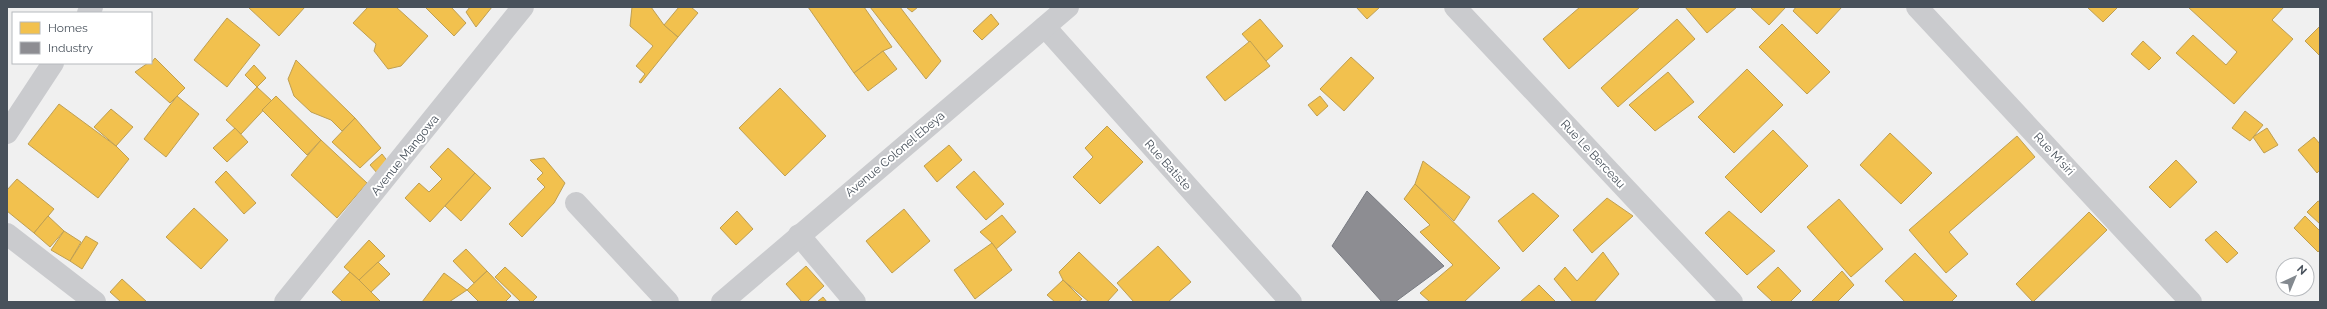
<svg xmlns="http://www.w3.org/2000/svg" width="2327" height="309" font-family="Raleway,sans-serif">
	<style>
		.homes { fill: #f2c14e; stroke: #bf9f52 }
		.industry { fill: #8d8d92; stroke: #787b82 }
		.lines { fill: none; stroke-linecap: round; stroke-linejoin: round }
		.minor { stroke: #cacbce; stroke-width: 22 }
		.labels { text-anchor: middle; stroke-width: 4; stroke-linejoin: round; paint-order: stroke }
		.street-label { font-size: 12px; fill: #48515b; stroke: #fff }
	</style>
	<rect width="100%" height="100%" fill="#f0f0f0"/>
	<g class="homes">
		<path d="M248,7H305L279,36Z"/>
		<path d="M368,7H396L428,36L401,66L388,69L374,51L376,44L353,23Z"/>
		<path d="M425,7H451L466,23L454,36Z"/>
		<path d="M470,7H492L476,27L466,12Z"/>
		<path d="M632,7H651L664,25L678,37L641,83L639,82L645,74L636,66L653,46L630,26Z"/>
		<path d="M679,7H691L698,13L678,37L664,25Z"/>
		<path d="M808,7H864L892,47L883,51L854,73Z"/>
		<path d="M870,7H900L941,61L926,79Z"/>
		<path d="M906,7H918L912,12Z"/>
		<path d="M1356,7H1380L1367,19Z"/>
		<path d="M1580,7H1640L1569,69L1543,39Z"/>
		<path d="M1685,7H1737L1707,33Z"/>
		<path d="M1750,7H1786L1769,25Z"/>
		<path d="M1796,7H1842L1817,34L1793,11Z"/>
		<path d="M2087,7H2118L2103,22Z"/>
		<path d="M2188,7H2284L2272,20L2293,39L2234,104L2176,53L2193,35L2226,65L2237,52Z"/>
		<path d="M991,14L999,24L982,40L973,31Z"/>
		<path d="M227,18L260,45L227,87L194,60Z"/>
		<path d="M1260,19L1283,46L1266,61L1242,34Z"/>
		<path d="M1677,19L1695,39L1618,107L1601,88Z"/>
		<path d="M1782,24L1830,72L1807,94L1759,47Z"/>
		<path d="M2320,26V54L2319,55L2305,41Z"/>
		<path d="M1250,41L1270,66L1225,101L1206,77Z"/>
		<path d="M2143,41L2161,58L2149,70L2131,54Z"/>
		<path d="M883,51L897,69L868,91L854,73Z"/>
		<path d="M1351,57L1374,78L1344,111L1320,89Z"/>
		<path d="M155,58L185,88L170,103L135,72L148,63H151Z"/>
		<path d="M296,60L355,118L342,131L331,120L311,112L294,96L288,79Z"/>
		<path d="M254,65L266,78L257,87L245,75Z"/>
		<path d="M1747,69L1783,105L1734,153L1698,117Z"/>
		<path d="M1668,72L1694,102L1655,131L1629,105Z"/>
		<path d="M257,87L272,101L241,134L226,120Z"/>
		<path d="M780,88L826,136L785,176L739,128Z"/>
		<path d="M177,96L199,114L166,157L144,139Z"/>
		<path d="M276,96L321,140L307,155L262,110Z"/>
		<path d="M1320,96L1328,106L1317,116L1308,105Z"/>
		<path d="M59,104L116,146L129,159L98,198L28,144Z"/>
		<path d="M111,109L133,127L116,146L94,127Z"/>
		<path d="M2245,111L2263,125L2250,141L2232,128Z"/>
		<path d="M355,118L381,148L360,168L332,142Z"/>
		<path d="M1107,126L1143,162L1100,204L1073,177L1093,157L1085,148Z"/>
		<path d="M235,128L248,142L227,162L213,148Z"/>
		<path d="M2267,128L2278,145L2264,153L2253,137Z"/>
		<path d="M1773,130L1808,166L1761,213L1725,177Z"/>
		<path d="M1890,133L1932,173L1901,204L1860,165Z"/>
		<path d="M2017,136L2035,157L1949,232L1968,254L1946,273L1909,230Z"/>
		<path d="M2314,137L2320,144V170L2317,173L2298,150Z"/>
		<path d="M321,140L367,183L337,218L291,175Z"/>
		<path d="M949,145L962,160L937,182L924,166Z"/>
		<path d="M448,148L475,173L430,222L405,198L419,183L429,192L442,179L430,167Z"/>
		<path d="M382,154L389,163L378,174L370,165Z"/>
		<path d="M544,158L565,183L554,203L522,237L509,224L545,187L537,179L543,173L530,160Z"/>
		<path d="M2176,160L2197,182L2170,208L2149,187Z"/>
		<path d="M1423,161L1470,197L1454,221L1415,184Z"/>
		<path d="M226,171L256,203L244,214L215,182Z"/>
		<path d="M974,171L1004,204L986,220L956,187Z"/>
		<path d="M475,173L491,188L461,221L445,206Z"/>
		<path d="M17,179L54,209L34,233L7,211V190Z"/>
		<path d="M1415,184L1500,268L1464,302H1430L1420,293L1453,265L1420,232L1430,225L1404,199Z"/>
		<path d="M1533,193L1559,216L1523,252L1498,221Z"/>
		<path d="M1607,198L1633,216L1592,253L1573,230Z"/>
		<path d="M1839,199L1883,249L1851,277L1807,227Z"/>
		<path d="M2318,201L2320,202V224L2307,212Z"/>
		<path d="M194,208L228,240L201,269L166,237Z"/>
		<path d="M904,209L930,241L892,273L866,241Z"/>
		<path d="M737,211L753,229L736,245L720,228Z"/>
		<path d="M1729,211L1775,251L1747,275L1705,233Z"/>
		<path d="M2089,212L2107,230L2033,302L2016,284Z"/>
		<path d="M1002,215L1016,232L995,250L992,243L980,232Z"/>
		<path d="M48,216L64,231L50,247L34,233Z"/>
		<path d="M2305,216L2320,231V250L2318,252L2294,228Z"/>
		<path d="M64,231L81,242L70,261L51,250Z"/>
		<path d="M2216,231L2238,253L2227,263L2205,240Z"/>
		<path d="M86,236L98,243L82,269L70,261Z"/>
		<path d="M369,240L385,256L359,280L344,267Z"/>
		<path d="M992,243L1012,270L975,299L954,270Z"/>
		<path d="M1158,246L1191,282L1168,302H1134L1117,283Z"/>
		<path d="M466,249L487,271L474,283L453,261Z"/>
		<path d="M1079,252L1118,290L1107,302H1089L1063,280L1059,272Z"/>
		<path d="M1603,252L1619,274L1594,302H1573L1554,279L1565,267L1577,281Z"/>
		<path d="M1915,253L1957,296L1951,302H1905L1885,281Z"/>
		<path d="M378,262L390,274L370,293L359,280Z"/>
		<path d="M806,266L824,286L807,302H802L786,284Z"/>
		<path d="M505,267L537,297L532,302H521L495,277Z"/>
		<path d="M1778,267L1801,291L1790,302H1773L1757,287Z"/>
		<path d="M487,271L511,296L505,302H479L467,290Z"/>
		<path d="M1842,271L1854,285L1837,302H1811Z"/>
		<path d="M350,272L359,280L381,302H343L332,292Z"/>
		<path d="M444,273L467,290L449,302H422Z"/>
		<path d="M122,279L147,302H121L110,292Z"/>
		<path d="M1063,280L1082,299L1078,302H1055L1047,295Z"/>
		<path d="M1539,285L1556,302H1520Z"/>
		<path d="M823,297L827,302H817Z"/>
	</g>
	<path class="industry" d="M1367,191L1444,266L1395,302H1382L1332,246Z"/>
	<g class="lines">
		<g class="minor">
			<path d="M1455,7L1732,302"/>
			<path d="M1917,7L2191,302"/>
			<path d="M88,13L92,7"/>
			<path d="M1045,27L1291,302"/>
			<path d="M7,133L53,63"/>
			<path d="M576,203L668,302"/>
			<path d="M7,234L95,302"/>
			<path d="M799,235L855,302"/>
			<path d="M285,302L523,7"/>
			<path d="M722,302L1068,7"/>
		</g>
	</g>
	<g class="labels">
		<g class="street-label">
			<text transform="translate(895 154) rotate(-40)" y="4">Avenue Colonel Ebeya</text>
			<text transform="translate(1593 154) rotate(47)" y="4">Rue Le Berceau</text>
			<text transform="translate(2054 154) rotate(47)" y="4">Rue M'siri</text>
			<text transform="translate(405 155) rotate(-51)" y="4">Avenue Mangowa</text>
			<text transform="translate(1168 165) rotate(48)" y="4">Rue Batiste</text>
		</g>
	</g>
	<rect width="2327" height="309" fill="none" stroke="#48515b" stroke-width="16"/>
	<rect x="12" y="12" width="140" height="52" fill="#ffffff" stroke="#b6b9bd"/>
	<rect x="20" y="22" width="20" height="12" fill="#f2c14e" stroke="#b6b9bd"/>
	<text x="48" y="32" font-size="12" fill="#48515b">Homes</text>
	<rect x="20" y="42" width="20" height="12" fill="#8d8d92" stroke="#b6b9bd"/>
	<text x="48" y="52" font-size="12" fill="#48515b">Industry</text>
	<g transform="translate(2295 277) rotate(44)"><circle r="19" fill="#ffffff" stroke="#b6b9bd"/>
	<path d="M0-3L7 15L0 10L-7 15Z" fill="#83898f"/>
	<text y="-6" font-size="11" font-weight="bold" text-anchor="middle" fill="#48515b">N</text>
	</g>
</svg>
